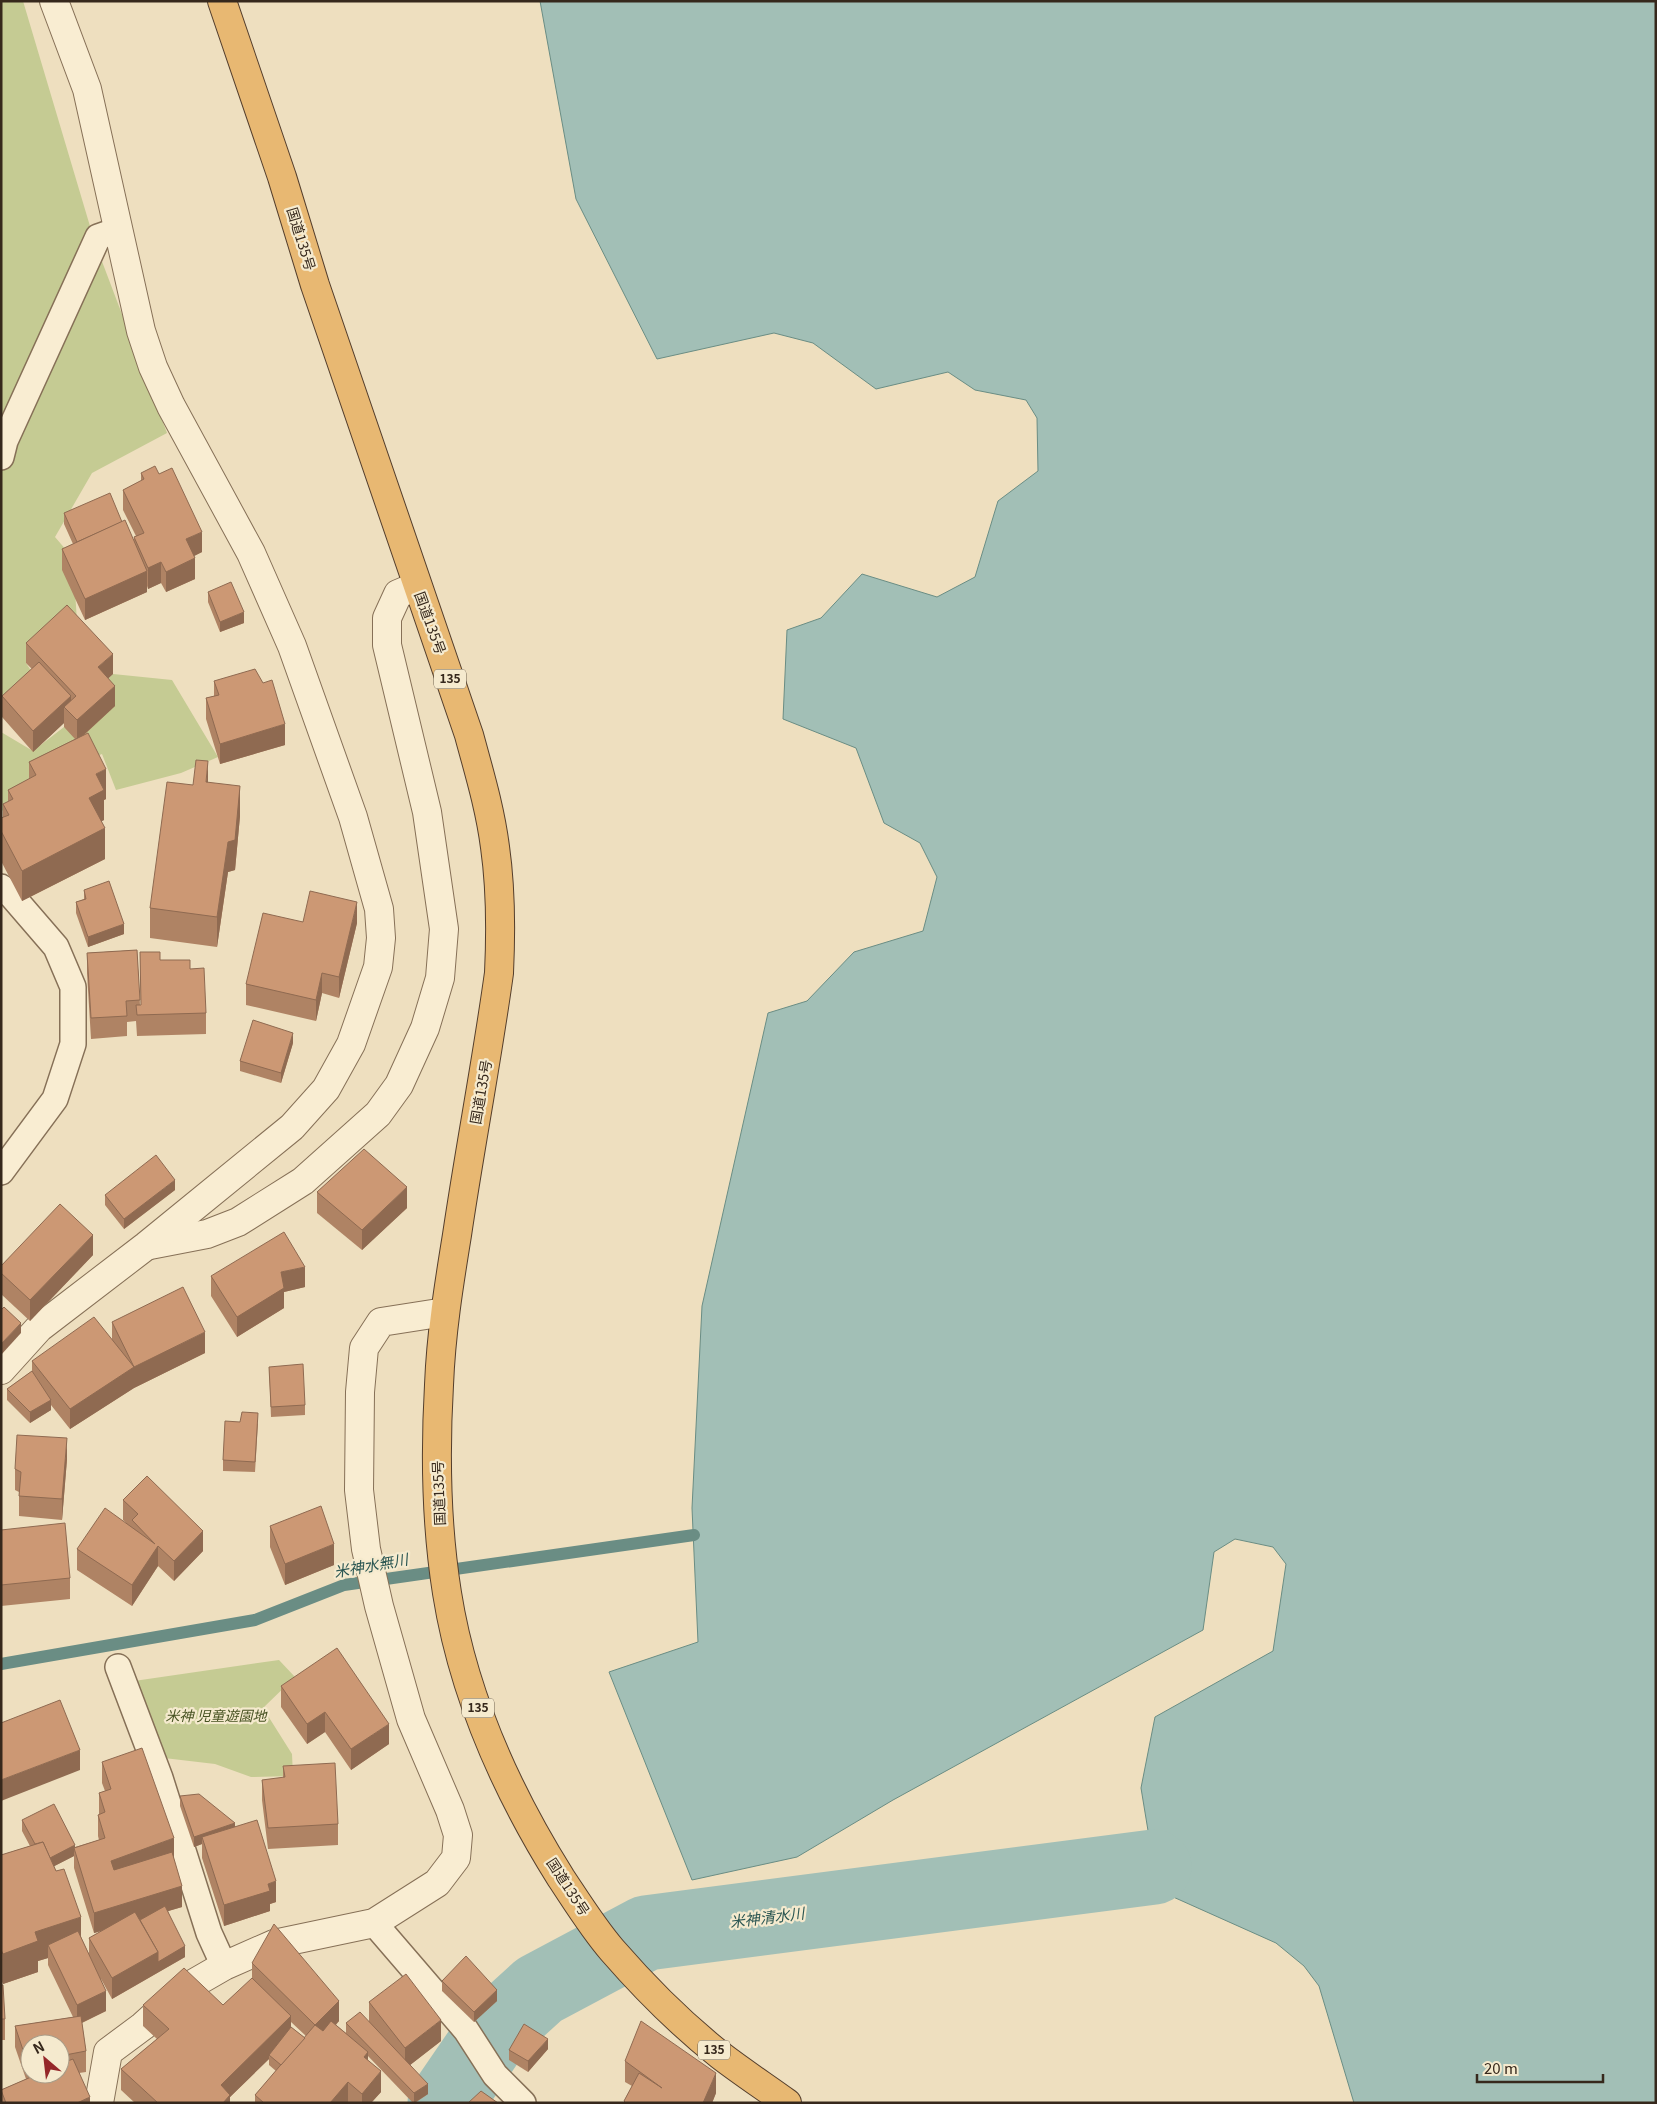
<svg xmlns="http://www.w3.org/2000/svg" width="1657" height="2104" font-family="Georgia,'Noto Sans JP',serif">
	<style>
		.green { fill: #c5cb93 }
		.water { fill: #a2bfb6; stroke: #6a8d84 }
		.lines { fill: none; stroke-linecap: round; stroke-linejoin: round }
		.stream { stroke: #6a8d84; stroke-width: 12 }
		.river { stroke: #a2bfb6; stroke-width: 75 }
		.service-casing { stroke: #867057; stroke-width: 28 }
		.minor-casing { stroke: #867057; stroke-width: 30 }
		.trunk-casing { stroke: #543e2c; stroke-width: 30 }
		.service { stroke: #f9edd2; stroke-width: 25 }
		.minor { stroke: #f9edd2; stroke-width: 28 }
		.trunk { stroke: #e8b872; stroke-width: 28 }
		.wall { fill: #af8364; fill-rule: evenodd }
		.shaded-wall { fill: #8f6a51 }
		.building { fill: #cc9874; stroke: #8f6a51 }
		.labels { text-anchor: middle; stroke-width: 4.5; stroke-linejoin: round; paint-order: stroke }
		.shield { fill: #f5eace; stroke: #6f6251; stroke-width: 1 }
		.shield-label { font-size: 12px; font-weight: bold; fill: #36281c }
		.street-label { font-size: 14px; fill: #36281c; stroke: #f5eace }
		.park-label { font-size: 14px; font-style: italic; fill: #475222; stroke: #f5eace }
		.water-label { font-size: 15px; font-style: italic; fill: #2b5652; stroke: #f5eace }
	</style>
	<rect width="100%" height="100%" fill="#eedfbf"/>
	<g class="green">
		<path d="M1,1H23L95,243L167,433L92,473L55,537L73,558L77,622L26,663L39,683L1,714Z"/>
		<path d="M113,674L172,680L218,757L181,773L116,790L102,754L45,777L23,804L1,811V732L33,751L64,727L98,688Z"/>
		<path d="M279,1660L295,1677L263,1708L292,1754L293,1776L251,1777L215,1764L164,1758L134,1681Z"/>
	</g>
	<path class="water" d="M540,1H1656V2103H1354L1319,1986L1304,1966L1276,1943L1171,1896L1154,1867L1141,1788L1155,1717L1273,1651L1286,1564L1273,1547L1235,1539L1214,1552L1203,1630L893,1800L797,1857L692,1880L609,1672L698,1642L692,1508L702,1306L768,1013L807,1001L854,952L923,931L937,877L920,843L884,823L856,748L783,719L787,630L821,618L862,574L937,597L975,577L998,501L1038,471L1037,418L1026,400L975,390L948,372L876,389L813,343L774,333L657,359L576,199Z"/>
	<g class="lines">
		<path class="stream" d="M1,1664L255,1620L344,1585L694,1535"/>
		<path class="river" d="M445,2103L495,2030L539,1990L646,1933L1154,1867"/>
		<defs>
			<g id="service">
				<path d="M1,457L5,441L98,237L118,230"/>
				<path d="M1,887L12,896L56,947L73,987V1044L55,1099L1,1172"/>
				<path d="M118,1667L160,1778L209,1933L224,1966"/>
				<path d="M374,1923L466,2030L495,2075L523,2103"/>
			</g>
			<g id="minor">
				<path d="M150,1245L207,1234L238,1222L303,1181L378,1114L399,1085L425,1028L440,978L444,929L427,812L387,645V618L398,594L417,586"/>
				<path d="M1,1370L39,1328L146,1246L292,1127L326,1089L351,1044L378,967L381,938L379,909L353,817L292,646L251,553L171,406L153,367L141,331L87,89L54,1"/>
				<path d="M99,2103L108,2052L143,2026L184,1989L224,1966L274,1944L374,1923L437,1883L456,1858L458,1835L450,1810L411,1719L379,1606L366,1549L359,1490L360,1392L364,1348L381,1322L445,1312"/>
			</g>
			<path id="trunk" d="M222,1L282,177L315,285L469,735C479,772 490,808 495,847C501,889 501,931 499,973C487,1060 470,1147 457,1235C449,1284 441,1334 439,1385C435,1454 436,1524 447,1593C463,1694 507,1792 561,1878C577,1902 593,1928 612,1950C645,1988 681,2024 720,2055C742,2072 765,2087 787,2103"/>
		</defs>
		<use href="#service" class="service-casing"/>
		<use href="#minor" class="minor-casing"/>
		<use href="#trunk" class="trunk-casing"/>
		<use href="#service" class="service"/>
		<use href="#minor" class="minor"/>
		<use href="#trunk" class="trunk"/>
	</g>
	<g class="wall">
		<path d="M141,473L202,552L194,556L195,579L166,592L161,583L148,589L147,586V592L85,620L62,570V549L73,544L64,524V513L122,522L134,540V537L136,536L123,510V490L141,481Z"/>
		<path d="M208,592L244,623L220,632L208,602Z"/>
		<path d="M26,643L113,674L108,678L115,706L84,735L106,799L104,800V820L101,821L105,859L22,901L1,861V818H3V804L8,802V790L29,779V762L75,739L64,727V723L33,752L2,717V696L32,669L26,663Z"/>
		<path d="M214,681L285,745L220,764L206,719V698L214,696Z"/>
		<path d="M208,783L240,816L235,870L228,872L217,947L150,938V908L193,785Z"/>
		<path d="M84,890L124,934L88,947L76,913V902L84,899Z"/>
		<path d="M303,922L357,923L339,998L322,993L316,1021L246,1005V984Z"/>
		<path d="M137,950L140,1005H141L140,952L160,960L190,969L206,1013V1034L137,1036L136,1021L127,1022V1036L91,1039L87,973V953Z"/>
		<path d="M293,1043L281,1083L240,1071V1061Z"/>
		<path d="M175,1190L124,1229L105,1205V1195Z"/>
		<path d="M317,1192L407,1208L362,1250L317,1213Z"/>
		<path d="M93,1255L30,1321L1,1294V1266Z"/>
		<path d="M211,1276L305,1287L284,1292V1308L237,1337L211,1296Z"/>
		<path d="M112,1322L205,1353L134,1388L70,1429L51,1405V1410L30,1423L7,1400V1389L32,1371V1361L112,1340Z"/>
		<path d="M269,1367L305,1405V1415L271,1417Z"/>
		<path d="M258,1423L255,1472L223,1471V1460Z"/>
		<path d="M67,1459L62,1520L19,1516V1492L15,1490V1469Z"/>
		<path d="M123,1500L203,1551L174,1581L158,1566L132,1606L77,1570V1549L127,1524L123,1520Z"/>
		<path d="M270,1526L334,1565L285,1585L270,1547Z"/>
		<path d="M1,1530L70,1578V1599L1,1606Z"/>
		<path d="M281,1686L389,1744L351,1770L325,1732L307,1744L281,1707Z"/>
		<path d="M102,1762L174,1859L182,1907L168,1911L185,1957L112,1999L101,1979L106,2011L82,2023L86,2051V2072L79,2073L90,2103H1V2090L26,2079L15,2047V2026L73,2017L48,1965V1958L38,1961V1972L3,1984L1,1980V1855L30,1846L22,1831V1820L75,1847L99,1840L98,1836V1815H99V1793L105,1791L102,1783ZM74,1856V1868L94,1933L102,1931L89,1938V1954L81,1937L54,1866ZM30,2044H60V2074H30Z"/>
		<path d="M283,1766L338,1824V1845L268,1849L262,1800V1780L283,1778Z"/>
		<path d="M180,1796L235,1826L276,1902L270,1904V1911L224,1926L202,1858V1844L194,1847L180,1806Z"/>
		<path d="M252,1963L339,2021L336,2025L346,2033V2023L369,2021V2002L441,2041L410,2065L428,2094L415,2103H413L368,2056V2060L381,2092L371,2103H255V2095L276,2071L269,2065V2059L230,2097V2103H135L121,2090V2069L157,2039L143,2026V2005H223L252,1979ZM291,2022L306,2036L305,2038L291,2027Z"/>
		<path d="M442,1981L497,2001L474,2022L442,1991Z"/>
		<path d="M1,1985L5,2019V2040H1Z"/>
		<path d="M548,2049L528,2072L509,2060V2050Z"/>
		<path d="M625,2061L716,2093L712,2103H624V2101L632,2086L625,2082Z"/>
	</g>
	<g class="shaded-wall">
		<path d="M202,532V552L186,560V539Z"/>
		<path d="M195,558V579L166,592V572Z"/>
		<path d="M161,562V583L148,589V568Z"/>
		<path d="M147,571V592L85,620V599Z"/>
		<path d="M244,612V623L220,632V622Z"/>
		<path d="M113,654V674L98,688V667Z"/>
		<path d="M115,686V706L77,741V720Z"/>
		<path d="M71,696V714L64,707V723L33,752V731Z"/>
		<path d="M285,724V745L220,764V744Z"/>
		<path d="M208,761V791L206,782Z"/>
		<path d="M106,769V799L104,800V820L89,828V798L96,774Z"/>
		<path d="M240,786V816L235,870L228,872L217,947V917L228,842Z"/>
		<path d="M105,828V859L22,901V871Z"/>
		<path d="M357,902V923L339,998V977Z"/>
		<path d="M124,924V934L88,947V937Z"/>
		<path d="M322,973V993L316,1021V1000Z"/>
		<path d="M293,1033V1043L281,1083V1073Z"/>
		<path d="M175,1180V1190L124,1229V1219Z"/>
		<path d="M407,1187V1208L362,1250V1230Z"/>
		<path d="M93,1235V1255L30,1321V1300Z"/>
		<path d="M305,1267V1287L284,1292V1308L237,1337V1317L281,1272Z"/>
		<path d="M21,1323V1333L1,1355V1344Z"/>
		<path d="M205,1332V1353L134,1388L70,1429V1409L134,1367Z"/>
		<path d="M51,1400V1410L30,1423V1412Z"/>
		<path d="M67,1438V1459L62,1520V1499Z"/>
		<path d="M203,1531V1551L174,1581V1561Z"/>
		<path d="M334,1544V1565L285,1585V1564Z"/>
		<path d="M158,1546V1566L132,1606V1585Z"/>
		<path d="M325,1712V1732L307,1744V1724Z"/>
		<path d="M389,1724V1744L351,1770V1749Z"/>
		<path d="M80,1750V1770L1,1801V1780Z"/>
		<path d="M235,1823V1834L202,1837V1844L194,1847V1837Z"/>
		<path d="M174,1838V1859L111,1881V1861Z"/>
		<path d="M75,1845V1853L74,1848V1856L43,1872V1861Z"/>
		<path d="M276,1881V1902L270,1904V1911L224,1926V1905L268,1884Z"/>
		<path d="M182,1886V1907L94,1933V1913Z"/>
		<path d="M81,1917V1947L48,1945V1958L38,1961V1972L3,1984V1954L35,1932Z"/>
		<path d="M185,1946V1957L112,1999V1978L158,1952Z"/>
		<path d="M497,1990V2001L474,2022V2012Z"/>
		<path d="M106,1991V2011L77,2025V2005Z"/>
		<path d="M339,2001V2021L315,2046V2025Z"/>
		<path d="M291,2016V2037L269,2055V2059L230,2097V2103H221V2085Z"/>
		<path d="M441,2020V2041L405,2069V2048Z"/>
		<path d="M548,2039V2049L528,2072V2061Z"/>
		<path d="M368,2052V2073L364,2057Z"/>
		<path d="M381,2071V2092L371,2103H362V2094Z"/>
		<path d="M716,2073V2093L712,2103H703Z"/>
		<path d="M348,2082V2103H330Z"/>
		<path d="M428,2084V2094L414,2103V2093Z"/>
		<path d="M90,2097V2103H77Z"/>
	</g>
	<g class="building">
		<path d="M155,466L159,474L172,468L202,532L186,539L195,558L166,572L161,562L148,568L134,537L144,533L123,490L144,479L141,473Z"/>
		<path d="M110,493L122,522L77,542L64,513Z"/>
		<path d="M125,520L147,571L85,599L62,549Z"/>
		<path d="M231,582L244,612L220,622L208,592Z"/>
		<path d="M67,605L113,654L98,667L115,686L77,720L64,707L76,696L26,643Z"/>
		<path d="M39,662L71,696L33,731L2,696Z"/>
		<path d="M255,669L263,683L272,680L285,724L220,744L206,698L219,695L214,681Z"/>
		<path d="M88,733L106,769L96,774L104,790L89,798L105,828L22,871L1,831V818L9,815L3,804L13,799L8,790L36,775L29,762Z"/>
		<path d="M196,760L208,761L206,782L240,786L235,840L228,842L217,917L150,908L167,782L193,785Z"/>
		<path d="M109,881L124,924L88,937L76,902L86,899L84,890Z"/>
		<path d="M310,891L357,902L339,977L322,973L316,1000L246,984L263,913L303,922Z"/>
		<path d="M137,950L140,1000L126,1001L127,1016L91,1018L87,953Z"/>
		<path d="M140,952H160V960H190V969L204,968L206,1013L137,1015L136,1005H141Z"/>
		<path d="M253,1020L293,1033L281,1073L240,1061Z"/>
		<path d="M364,1149L407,1187L362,1230L317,1192Z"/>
		<path d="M156,1155L175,1180L124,1219L105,1195Z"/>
		<path d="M60,1204L93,1235L30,1300L1,1273V1266Z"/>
		<path d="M284,1232L305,1267L281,1272L284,1288L237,1317L211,1276Z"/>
		<path d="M183,1287L205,1332L134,1367L70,1409L32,1361L94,1317L134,1367L112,1322Z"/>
		<path d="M4,1307L21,1323L1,1344V1310Z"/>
		<path d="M303,1364L305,1405L271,1407L269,1367Z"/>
		<path d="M32,1371L51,1400L30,1412L7,1389Z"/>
		<path d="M242,1412L258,1413L255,1462L223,1460L225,1421L240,1422Z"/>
		<path d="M17,1435L67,1438L62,1499L19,1496L21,1472L15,1469Z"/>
		<path d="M147,1476L203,1531L174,1561L158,1546L132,1585L77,1549L105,1508L155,1544L132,1520L138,1514L123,1500Z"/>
		<path d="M321,1506L334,1544L285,1564L270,1526Z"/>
		<path d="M65,1523L70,1578L1,1585V1530Z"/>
		<path d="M337,1648L389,1724L351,1749L325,1712L307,1724L281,1686Z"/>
		<path d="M60,1700L80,1750L1,1780V1723Z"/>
		<path d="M142,1748L174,1838L111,1861L114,1870L172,1852L182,1886L94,1913L74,1848L105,1838L98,1815L105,1812L99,1793L111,1789L102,1762Z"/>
		<path d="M335,1763L338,1824L268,1828L262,1780L285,1777L283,1766Z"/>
		<path d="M199,1794L235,1823L194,1837L180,1796Z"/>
		<path d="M54,1804L75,1845L50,1858L43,1842L35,1844L22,1820Z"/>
		<path d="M257,1820L276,1881L268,1884L270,1891L224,1905L202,1837Z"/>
		<path d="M43,1842L56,1871L64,1869L81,1917L35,1932L38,1941L3,1954L1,1950V1855Z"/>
		<path d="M165,1906L185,1946L158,1962V1952L140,1920Z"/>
		<path d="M135,1912L158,1952L112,1978L89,1938Z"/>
		<path d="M274,1924L339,2001L315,2025L323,2031L331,2021L368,2052L364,2057L381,2071L362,2094L348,2082L330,2103H264L255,2095L315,2025L252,1963Z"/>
		<path d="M78,1931L106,1991L77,2005L48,1945Z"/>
		<path d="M466,1956L497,1990L474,2012L442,1981Z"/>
		<path d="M184,1968L223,2005L252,1978L291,2016L221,2085L230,2095L223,2103H158L121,2069L169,2029L143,2005Z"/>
		<path d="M406,1974L441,2020L405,2048L369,2002Z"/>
		<path d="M1,1985H3L5,2019H1Z"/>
		<path d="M360,2012L428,2084L414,2093L346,2023Z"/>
		<path d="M81,2016L86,2051L60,2056V2044H30V2061L27,2062L15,2026Z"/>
		<path d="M641,2021L716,2073L703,2103H626L624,2101L639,2073L662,2088L625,2061Z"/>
		<path d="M524,2024L548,2039L528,2061L509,2050Z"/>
		<path d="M291,2027L305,2038L281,2065L269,2055Z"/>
		<path d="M73,2059L90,2097L77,2103H6L1,2090L38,2074H60V2064Z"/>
		<path d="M481,2091L498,2103H468Z"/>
	</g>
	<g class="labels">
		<g class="shield">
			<rect x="434" y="669.5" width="32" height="19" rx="4"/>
			<rect x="462" y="1698.5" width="32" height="19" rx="4"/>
			<rect x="698" y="2040.5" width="32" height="19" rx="4"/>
		</g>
		<g class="shield-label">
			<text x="450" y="683">135</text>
			<text x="478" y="1712">135</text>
			<text x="714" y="2054">135</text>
		</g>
		<g class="street-label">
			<text transform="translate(301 239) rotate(73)" y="5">国道135号</text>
			<text transform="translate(430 623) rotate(70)" y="5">国道135号</text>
			<text transform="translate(481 1092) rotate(-80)" y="5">国道135号</text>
			<text transform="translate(439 1493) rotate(-92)" y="5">国道135号</text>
			<text transform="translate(568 1887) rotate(57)" y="5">国道135号</text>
		</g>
		<g class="park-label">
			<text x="216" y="1721">米神 児童遊園地</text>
		</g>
		<g class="water-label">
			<text transform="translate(371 1566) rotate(-10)" y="5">米神水無川</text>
			<text transform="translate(767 1918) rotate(-7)" y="5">米神清水川</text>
		</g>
	</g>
	<rect width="1657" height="2104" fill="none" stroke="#36281c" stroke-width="5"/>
	<g transform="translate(45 2059) rotate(332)"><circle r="24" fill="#f5eace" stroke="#a99c87"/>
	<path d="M0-4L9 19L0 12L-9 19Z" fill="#952729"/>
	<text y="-8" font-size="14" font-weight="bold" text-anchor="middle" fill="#36281c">N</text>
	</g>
	<path d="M1477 2074v8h126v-8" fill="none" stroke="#36281c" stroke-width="2.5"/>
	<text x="1484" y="2074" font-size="15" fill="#36281c" stroke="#f5eace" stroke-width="4" paint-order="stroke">20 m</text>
</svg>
